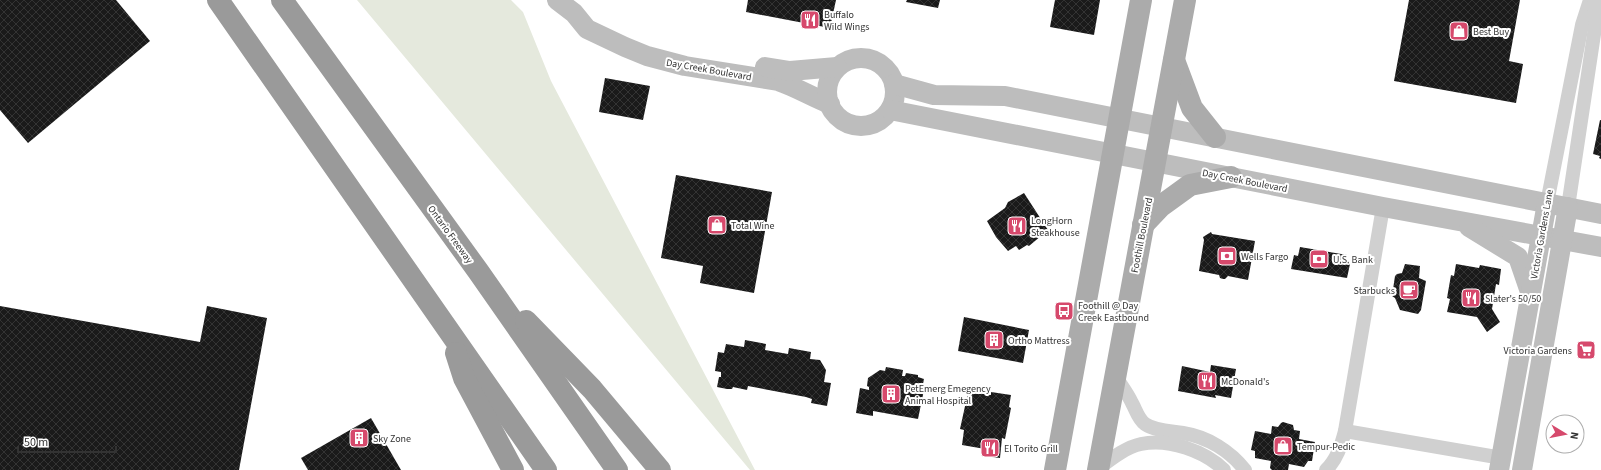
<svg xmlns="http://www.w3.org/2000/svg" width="1601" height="470" font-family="'Source Sans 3',sans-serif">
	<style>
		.green { fill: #e5e9dd }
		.building { fill: url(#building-cross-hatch) }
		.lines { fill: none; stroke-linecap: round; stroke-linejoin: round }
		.street { stroke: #d0d0d0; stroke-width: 14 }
		.secondary { stroke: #bdbdbd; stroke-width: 20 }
		.primary { stroke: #ababab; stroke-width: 22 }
		.highway { stroke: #9a9a9a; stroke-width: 22 }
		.labels { text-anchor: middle; stroke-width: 4; stroke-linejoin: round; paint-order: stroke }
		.poi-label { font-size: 10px; fill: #333; stroke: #fff; text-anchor: start }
		.street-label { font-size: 10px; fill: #333; stroke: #fff }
	</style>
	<defs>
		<pattern id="building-cross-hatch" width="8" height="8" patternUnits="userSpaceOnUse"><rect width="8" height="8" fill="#1a1a1a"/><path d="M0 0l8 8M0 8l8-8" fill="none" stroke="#333"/></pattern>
	</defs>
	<rect width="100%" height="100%" fill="#fff"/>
	<path class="green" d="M357,0H511L523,12L551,81L755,470H750Z"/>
	<g class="building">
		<path d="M0,0H116L150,41L28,143L0,110Z"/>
		<path d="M748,0H836L830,28L746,12Z"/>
		<path d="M907,0H940L938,8L906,2Z"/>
		<path d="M1055,0H1100L1094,35L1050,27Z"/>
		<path d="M1409,0H1520L1509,61L1523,64L1516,103L1394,81Z"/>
		<path d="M605,78L650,86L643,120L599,112Z"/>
		<path d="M1600,120H1601V159L1599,158L1600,156L1593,154Z"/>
		<path d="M676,175L772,192L754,293L700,283L703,266L661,258Z"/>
		<path d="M1024,193L1048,230L1029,246L1027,245L1019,250L1016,246L1008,251L996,237L987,221L1005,208L1008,202Z"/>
		<path d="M1211,232L1212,234L1255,241L1248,280L1228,276L1225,279H1223L1220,278L1219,275L1199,271L1204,240L1203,237Z"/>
		<path d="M1300,247L1347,255L1346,263L1350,264L1347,278L1291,269L1294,255L1298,256Z"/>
		<path d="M1405,264L1420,266L1419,278L1426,281L1421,310L1418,314L1400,310L1395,298L1392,296L1395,276L1397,274L1402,273Z"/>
		<path d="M1456,264L1479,268L1480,265L1501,269L1499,285L1496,284L1492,309L1500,322L1487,332L1477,317L1447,312L1450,299L1447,298L1451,275L1454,276Z"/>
		<path d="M0,306L200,342L207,306L267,318L239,470H0Z"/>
		<path d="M964,317L1029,330L1023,363L958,351Z"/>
		<path d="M745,340L766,344L765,350L788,354L789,348L811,352L810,359L820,360L826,370L824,382L831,383L827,406L811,403L812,399L806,397L748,386L747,390L733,387L732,389H727L717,387L719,377H721V372L715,371L718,352L724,353L726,344L744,347Z"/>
		<path d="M1211,365L1236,369L1231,398L1215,395L1216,398L1178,391L1182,366L1210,372Z"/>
		<path d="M886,367L903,370L902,376H905L906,373L918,375V377L924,379L923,384L925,385L918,419L873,411V416L856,413L860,388L869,390V387L867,386L868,378L880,370L885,371Z"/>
		<path d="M969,388L981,390L980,393L991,395V392L1011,395L1009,407L1011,408L1005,439L1002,438L1000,458L984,456L985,449L962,445L964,430L960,429Z"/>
		<path d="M371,418L401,470H308L301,458Z"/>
		<path d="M1283,422L1293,425L1294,430L1300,431L1299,439L1315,442L1312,461H1308L1304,467L1289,464L1288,470H1272L1270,468L1271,461L1255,458V451L1251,450L1255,431L1271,434L1272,426L1278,427L1281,423Z"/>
	</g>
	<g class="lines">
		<g class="street">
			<path d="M1547,203L1582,25L1590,0"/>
			<path d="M1568,207L1596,21L1594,0"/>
			<path d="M1116,377C1121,385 1128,394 1132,403C1136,410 1138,419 1145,424C1155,431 1171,431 1183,433C1208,437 1230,451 1245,470"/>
			<path d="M1345,431L1502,458"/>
			<path d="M1099,468C1111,459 1126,447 1141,444C1168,438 1205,451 1224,470"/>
			<path d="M1326,470C1337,459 1341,446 1345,431L1383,207"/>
		</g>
		<g class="secondary">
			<path d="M557,0L574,13L587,29L625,47L647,56L685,66L778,81C796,87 812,97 830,104"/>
			<circle cx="861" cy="92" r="34"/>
			<path d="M765,67L790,71L837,67"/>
			<path d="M894,84L934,95L1005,96L1601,214"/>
			<path d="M890,110L1383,207L1601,247"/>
			<path d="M1469,227L1518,257L1530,292"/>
			<path d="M1499,470L1547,203"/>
			<path d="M1522,470L1568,207"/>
		</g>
		<g class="primary">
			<path d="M1174,60L1192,108L1215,137"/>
			<path d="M1143,225L1161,206L1190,185L1231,177"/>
			<path d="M1055,470L1141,0"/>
			<path d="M1098,470L1185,0"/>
		</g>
		<g class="highway">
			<path d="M218,0L546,470"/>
			<path d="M282,0L478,271L617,470"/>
			<path d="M526,321L592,389L660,470"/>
			<path d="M456,353L464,378L513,470"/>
		</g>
	</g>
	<defs>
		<symbol id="restaurant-square" viewBox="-11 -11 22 22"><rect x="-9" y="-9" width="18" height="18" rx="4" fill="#d6496c" stroke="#fff"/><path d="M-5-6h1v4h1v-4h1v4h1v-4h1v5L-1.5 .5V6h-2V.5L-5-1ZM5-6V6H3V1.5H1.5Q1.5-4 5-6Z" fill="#fff"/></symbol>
		<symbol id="shop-square" viewBox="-11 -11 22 22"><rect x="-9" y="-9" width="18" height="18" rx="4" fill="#d6496c" stroke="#fff"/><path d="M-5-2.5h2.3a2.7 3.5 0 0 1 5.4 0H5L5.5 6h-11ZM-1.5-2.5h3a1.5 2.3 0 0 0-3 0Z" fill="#fff"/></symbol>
		<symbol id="bank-square" viewBox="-11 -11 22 22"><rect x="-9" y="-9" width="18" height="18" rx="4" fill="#d6496c" stroke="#fff"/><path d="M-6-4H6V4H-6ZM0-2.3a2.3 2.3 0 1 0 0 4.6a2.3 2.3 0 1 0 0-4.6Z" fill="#fff"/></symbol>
		<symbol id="cafe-square" viewBox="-11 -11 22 22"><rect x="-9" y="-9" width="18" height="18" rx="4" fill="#d6496c" stroke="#fff"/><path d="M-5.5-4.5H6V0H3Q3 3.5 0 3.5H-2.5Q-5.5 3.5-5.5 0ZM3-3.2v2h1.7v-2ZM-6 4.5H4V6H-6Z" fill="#fff"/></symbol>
		<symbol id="bus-square" viewBox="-11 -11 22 22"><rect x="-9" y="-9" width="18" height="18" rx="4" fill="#d6496c" stroke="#fff"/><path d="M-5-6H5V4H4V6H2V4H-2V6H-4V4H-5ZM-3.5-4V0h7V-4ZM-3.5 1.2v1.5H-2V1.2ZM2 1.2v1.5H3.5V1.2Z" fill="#fff"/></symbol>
		<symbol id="building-square" viewBox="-11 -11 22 22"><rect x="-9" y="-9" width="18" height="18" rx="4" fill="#d6496c" stroke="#fff"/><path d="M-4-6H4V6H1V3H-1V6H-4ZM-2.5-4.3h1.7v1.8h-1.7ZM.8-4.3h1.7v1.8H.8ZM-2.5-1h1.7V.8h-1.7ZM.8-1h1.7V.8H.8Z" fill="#fff"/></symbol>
		<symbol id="supermarket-square" viewBox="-11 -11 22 22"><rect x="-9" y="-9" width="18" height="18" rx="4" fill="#d6496c" stroke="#fff"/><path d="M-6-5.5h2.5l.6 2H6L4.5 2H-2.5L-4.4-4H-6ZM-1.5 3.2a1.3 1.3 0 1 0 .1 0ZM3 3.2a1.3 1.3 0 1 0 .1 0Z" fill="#fff"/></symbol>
	</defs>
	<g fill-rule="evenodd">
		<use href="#restaurant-square" x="799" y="9" width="22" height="22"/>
		<use href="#shop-square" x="1448" y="20" width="22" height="22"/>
		<use href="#shop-square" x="706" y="214" width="22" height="22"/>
		<use href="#restaurant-square" x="1006" y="215" width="22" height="22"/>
		<use href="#bank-square" x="1216" y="245" width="22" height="22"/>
		<use href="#bank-square" x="1308" y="248" width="22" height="22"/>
		<use href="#cafe-square" x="1398" y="279" width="22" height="22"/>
		<use href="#restaurant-square" x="1460" y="287" width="22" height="22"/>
		<use href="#bus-square" x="1053" y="300" width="22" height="22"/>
		<use href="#building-square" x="983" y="329" width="22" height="22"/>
		<use href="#supermarket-square" x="1575" y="339" width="22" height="22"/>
		<use href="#restaurant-square" x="1196" y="370" width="22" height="22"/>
		<use href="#building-square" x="880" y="383" width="22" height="22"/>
		<use href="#building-square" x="348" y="427" width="22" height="22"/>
		<use href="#shop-square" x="1272" y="435" width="22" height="22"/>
		<use href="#restaurant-square" x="979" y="437" width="22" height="22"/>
	</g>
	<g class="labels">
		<g class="poi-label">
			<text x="824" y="18">Buffalo<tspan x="824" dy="12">Wild Wings</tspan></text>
			<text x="1473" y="35">Best Buy</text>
			<text x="1031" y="224">LongHorn<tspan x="1031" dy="12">Steakhouse</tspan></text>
			<text x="731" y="229">Total Wine</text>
			<text x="1241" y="260">Wells Fargo</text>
			<text x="1333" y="263">U.S. Bank</text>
			<text x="1395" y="294" text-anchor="end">Starbucks</text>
			<text x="1485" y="302">Slater's 50/50</text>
			<text x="1078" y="309">Foothill @ Day<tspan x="1078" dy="12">Creek Eastbound</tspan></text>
			<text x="1008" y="344">Ortho Mattress</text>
			<text x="1572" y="354" text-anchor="end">Victoria Gardens</text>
			<text x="1221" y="385">McDonald's</text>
			<text x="905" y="392">PetEmerg Emegency<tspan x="905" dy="12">Animal Hospital</tspan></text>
			<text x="373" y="442">Sky Zone</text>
			<text x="1297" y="450">Tempur-Pedic</text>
			<text x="1004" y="452">El Torito Grill</text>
		</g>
		<g class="street-label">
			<text transform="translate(709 69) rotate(10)" y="4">Day Creek Boulevard</text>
			<text transform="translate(1245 180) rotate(11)" y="4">Day Creek Boulevard</text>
			<text transform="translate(451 234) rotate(54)" y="4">Ontario Freeway</text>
			<text transform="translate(1541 234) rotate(-80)" y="4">Victoria Gardens Lane</text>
			<text transform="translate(1141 235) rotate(-79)" y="4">Foothill Boulevard</text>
		</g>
	</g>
	<g transform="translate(1565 434) rotate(100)"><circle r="19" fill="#ffffff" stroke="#adadad"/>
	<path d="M0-3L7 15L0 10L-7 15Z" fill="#d6496c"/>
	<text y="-6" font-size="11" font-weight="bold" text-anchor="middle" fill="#333333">N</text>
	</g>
	<path d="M18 446v6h98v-6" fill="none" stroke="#333333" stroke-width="2"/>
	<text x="24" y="446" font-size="12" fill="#333333" stroke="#ffffff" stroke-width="3" paint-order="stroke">50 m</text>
</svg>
